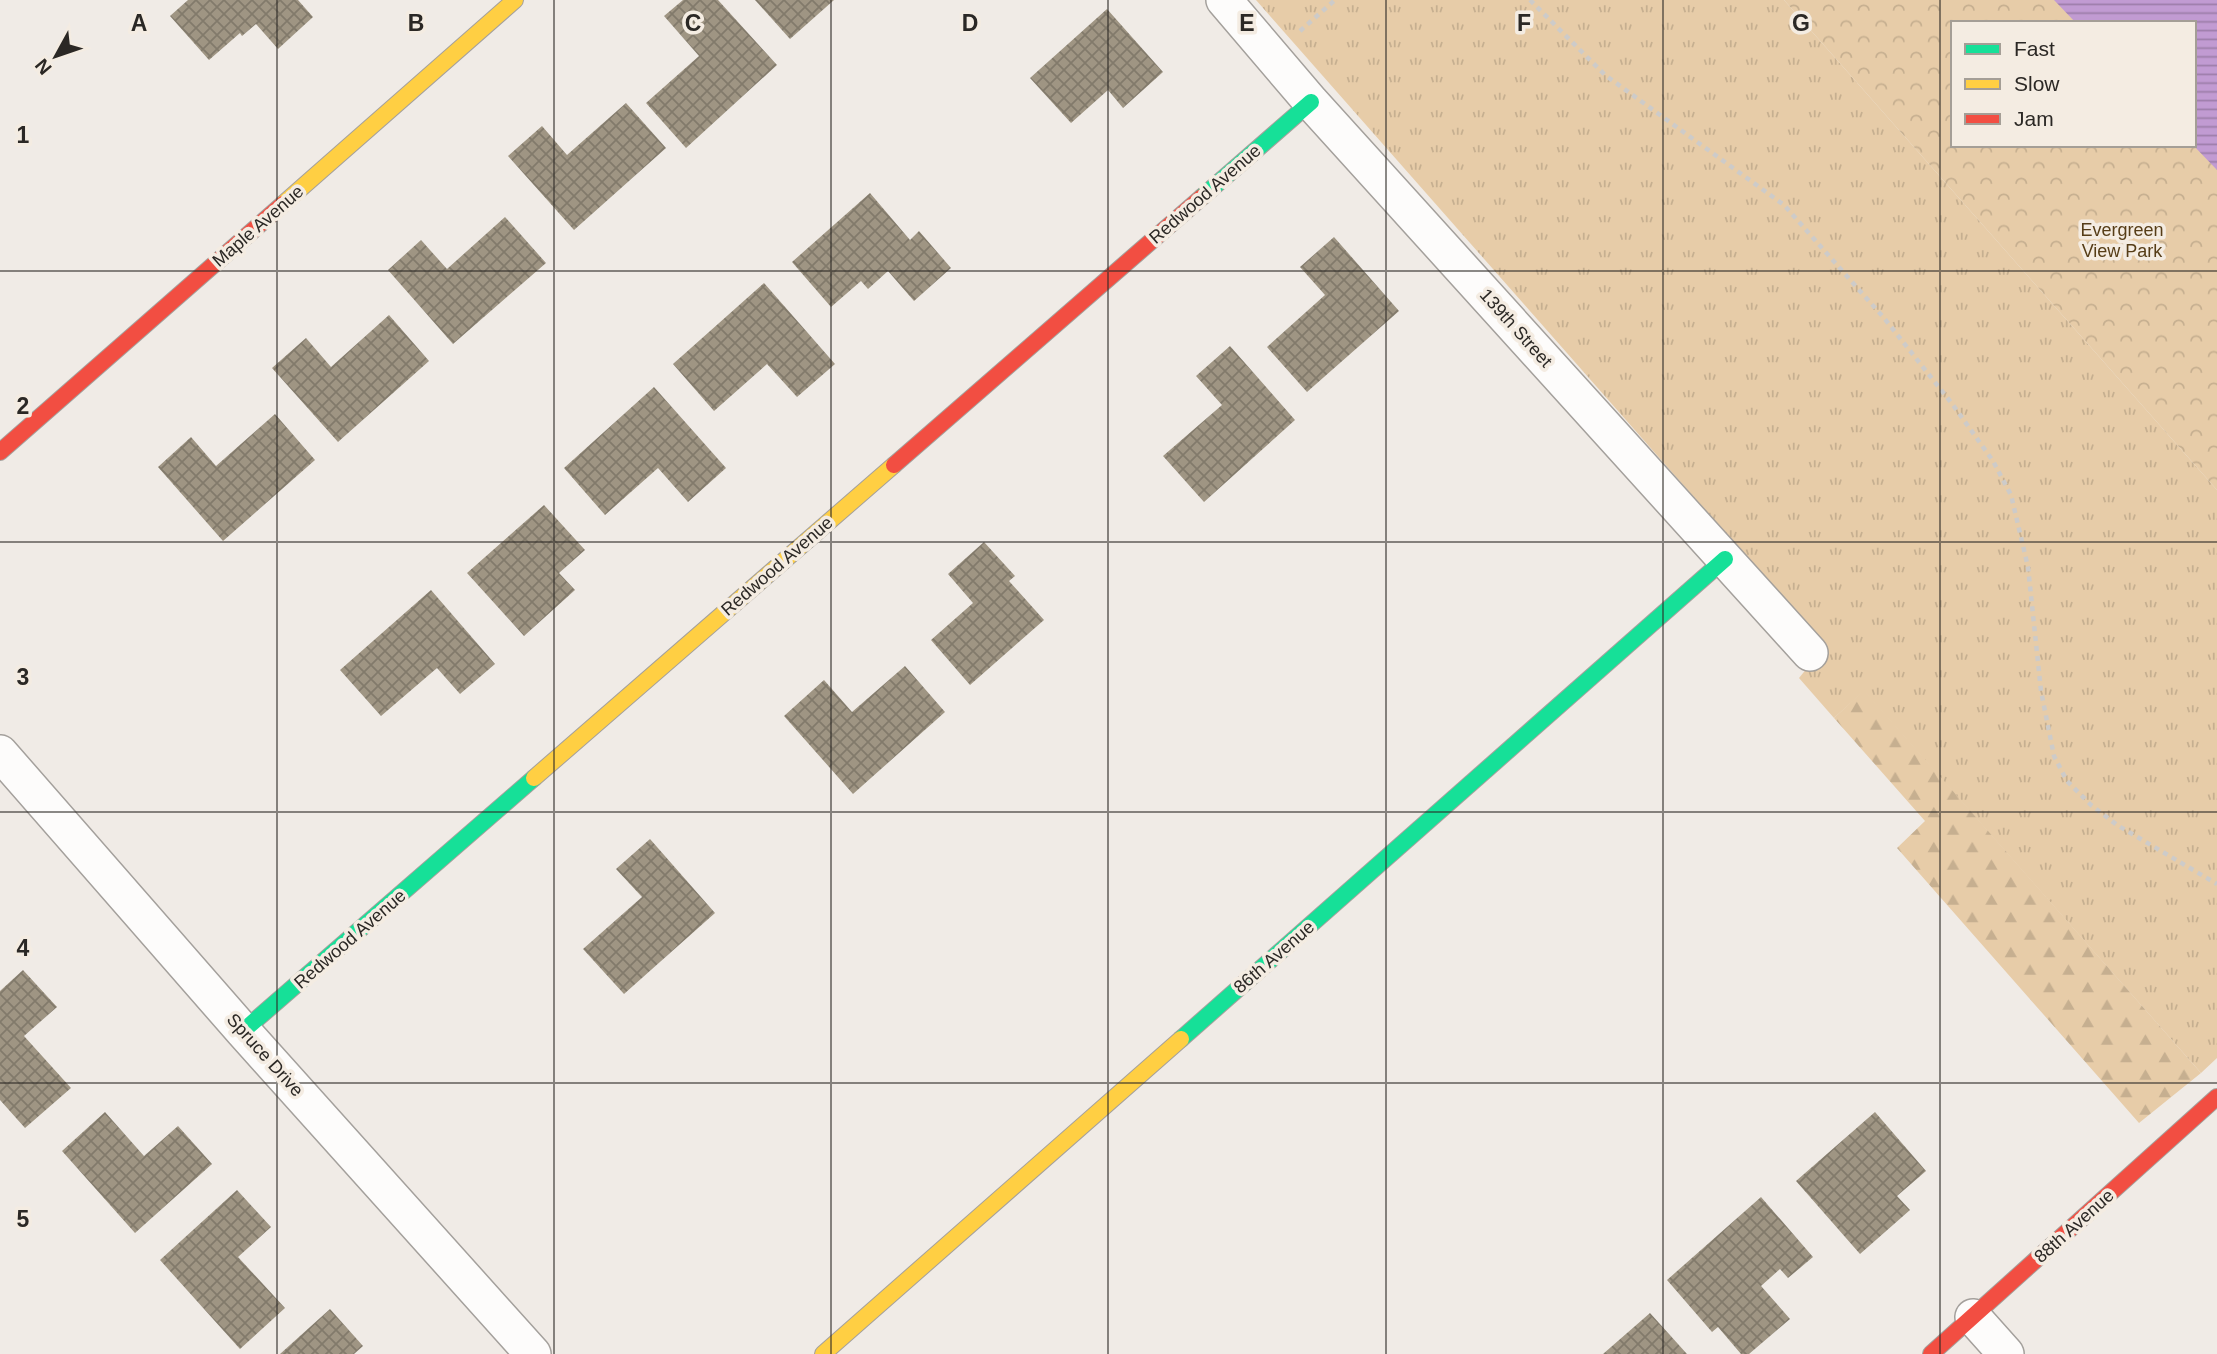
<svg xmlns="http://www.w3.org/2000/svg" width="2217" height="1354" font-family="Helvetica,sans-serif">
	<style>
		.grass { fill: url(#grass-tufts) }
		.forest { fill: url(#forest-firs) }
		.park { fill: url(#park-crowns); fill-rule: evenodd }
		.water { fill: url(#water-rules) }
		.building { fill: url(#building-cross-hatch) }
		.lines { fill: none; stroke-linecap: round; stroke-linejoin: round }
		.street-casing { stroke: #a4a09c; stroke-width: 38 }
		.fast-casing { stroke: #a4a09c; stroke-width: 18 }
		.slow-casing { stroke: #a4a09c; stroke-width: 18 }
		.jam-casing { stroke: #a4a09c; stroke-width: 18 }
		.path { stroke: #cdcbc9; stroke-width: 4.5; stroke-dasharray: 5 5; stroke-linecap: butt }
		.street { stroke: #fdfcfb; stroke-width: 35 }
		.fast { stroke: #16e098; stroke-width: 16 }
		.slow { stroke: #ffcf43; stroke-width: 16 }
		.jam { stroke: #f24e42; stroke-width: 16 }
		.grid { fill: none; stroke: #2b2825; stroke-width: 2; stroke-opacity: 0.55 }
		.labels { text-anchor: middle; stroke-width: 7; stroke-linejoin: round; paint-order: stroke }
		.street-label { font-size: 18px; fill: #2b2825; stroke: #f4ece2 }
		.park-label { font-size: 18px; fill: #563d17; stroke: #f4ece2 }
		.grid-label { font-size: 23px; text-anchor: middle; font-weight: bold; fill: #2b2825; stroke: #f4ece2; stroke-width: 7; stroke-linejoin: round; paint-order: stroke }
	</style>
	<defs>
		<pattern id="grass-tufts" width="24" height="20" patternUnits="userSpaceOnUse" patternTransform="scale(1.75)"><rect width="24" height="20" fill="#e7cca8"/><path d="M3 7l-1-3M5 7V3M7 7l1-3M15 17l-1-3M17 17v-4M19 17l1-3" fill="none" stroke="#c6af90"/></pattern>
		<pattern id="forest-firs" width="22" height="20" patternUnits="userSpaceOnUse" patternTransform="scale(1.75)"><rect width="22" height="20" fill="#e7cca8"/><path d="M5 1l3.5 6h-7zM16 11l3.5 6h-7z" fill="#c6af90"/></pattern>
		<pattern id="park-crowns" width="20" height="18" patternUnits="userSpaceOnUse" patternTransform="scale(1.75)"><rect width="20" height="18" fill="#e7cca8"/><path d="M2 6a3 3 0 1 1 6 0M12 15a3 3 0 1 1 6 0" fill="none" stroke="#c6af90"/></pattern>
		<pattern id="water-rules" width="6" height="5" patternUnits="userSpaceOnUse" patternTransform="scale(1.75)"><rect width="6" height="5" fill="#c19bd2"/><path d="M0 2.5h6" fill="none" stroke="#9d7eaa"/></pattern>
		<pattern id="building-cross-hatch" width="8" height="8" patternUnits="userSpaceOnUse" patternTransform="scale(1.75)"><rect width="8" height="8" fill="#9f9583"/><path d="M0 0l8 8M0 8l8-8" fill="none" stroke="#827a6b"/></pattern>
	</defs>
	<rect width="100%" height="100%" fill="#f0ebe6"/>
	<path class="grass" d="M1256,0H1784L2217,490V1058L2201,1073L1864,691L1834,718L1799,678L1825,646Z"/>
	<path class="forest" d="M1864,690L2201,1073L2139,1123L1897,848L1925,821L1834,718Z"/>
	<path class="park" d="M1784,0H2217V490ZM1953,23H2194V145H1953Z"/>
	<path class="water" d="M2054,0H2217V170L2193,145L2194,23H2076Z"/>
	<g class="building">
		<path d="M188,0H298L313,17L278,49L256,24L242,36L240,33L209,60L170,16Z"/>
		<path d="M683,0H718L777,65L686,148L646,103L699,56L664,16Z"/>
		<path d="M755,0H834L790,39Z"/>
		<path d="M1107,9L1163,72L1123,108L1108,90L1071,123L1030,78Z"/>
		<path d="M626,103L666,148L574,230L508,156L542,126L567,155Z"/>
		<path d="M870,193L910,240L919,231L951,268L914,301L888,271L868,289L861,281L831,307L792,262Z"/>
		<path d="M505,217L546,263L453,344L388,270L421,240L447,269Z"/>
		<path d="M1334,237L1399,311L1307,392L1267,347L1325,295L1300,267Z"/>
		<path d="M764,283L835,364L797,397L767,364L714,411L673,364Z"/>
		<path d="M389,315L429,361L338,442L272,368L306,338L331,367Z"/>
		<path d="M1230,346L1295,420L1204,502L1163,456L1222,405L1196,376Z"/>
		<path d="M654,387L726,468L688,502L658,468L605,515L564,468Z"/>
		<path d="M275,414L315,460L223,541L158,467L191,437L216,466Z"/>
		<path d="M544,505L585,550L559,573L575,590L524,636L467,573Z"/>
		<path d="M984,542L1015,576L1009,581L1044,620L970,685L931,640L973,603L948,574Z"/>
		<path d="M431,590L495,664L460,694L437,668L381,716L340,670Z"/>
		<path d="M905,666L945,712L853,794L784,716L824,680L852,712Z"/>
		<path d="M650,839L715,913L624,994L583,949L642,897L616,869Z"/>
		<path d="M23,970L57,1007L24,1036L71,1088L25,1128L0,1100V991Z"/>
		<path d="M105,1112L144,1156L178,1126L212,1164L135,1233L62,1151Z"/>
		<path d="M1875,1112L1926,1171L1897,1196L1910,1210L1860,1254L1796,1181Z"/>
		<path d="M237,1190L271,1227L238,1257L285,1308L240,1349L160,1260Z"/>
		<path d="M1761,1197L1813,1257L1788,1278L1780,1269L1761,1286L1790,1319L1749,1354H1741L1718,1327L1712,1332L1667,1280Z"/>
		<path d="M330,1309L363,1346L354,1354H280Z"/>
		<path d="M1650,1313L1687,1354H1603Z"/>
	</g>
	<g class="lines">
		<defs>
			<g id="street">
				<path d="M1224,0L1311,102L1810,653"/>
				<path d="M0,753L243,1031L533,1354"/>
				<path d="M1973,1317L2006,1354"/>
			</g>
			<g id="fast">
				<path d="M1202,197L1311,102"/>
				<path d="M243,1031L534,778"/>
				<path d="M1181,1039L1725,559"/>
			</g>
			<g id="slow">
				<path d="M283,204L515,0"/>
				<path d="M534,778L894,465"/>
				<path d="M823,1354L1181,1039"/>
			</g>
			<g id="jam">
				<path d="M0,452L283,204"/>
				<path d="M894,465L1202,197"/>
				<path d="M1931,1354L2217,1097"/>
			</g>
		</defs>
		<use href="#street" class="street-casing"/>
		<use href="#fast" class="fast-casing"/>
		<use href="#slow" class="slow-casing"/>
		<use href="#jam" class="jam-casing"/>
		<g class="path">
			<path d="M1530,0L1605,75L1784,205L1884,318L1953,405L1993,461L2011,495L2028,567L2041,691L2054,756L2067,781L2091,805L2117,825L2217,884"/>
			<path d="M1300,31L1335,0"/>
		</g>
		<use href="#street" class="street"/>
		<use href="#fast" class="fast"/>
		<use href="#slow" class="slow"/>
		<use href="#jam" class="jam"/>
	</g>
	<path class="grid" d="M277,0V1354M554,0V1354M831,0V1354M1108,0V1354M1386,0V1354M1663,0V1354M1940,0V1354M0,271H2217M0,542H2217M0,812H2217M0,1083H2217"/>
	<g class="labels">
		<g class="street-label">
			<text transform="translate(1205 194) rotate(-41)" y="6">Redwood Avenue</text>
			<text transform="translate(258 226) rotate(-41)" y="6">Maple Avenue</text>
			<text transform="translate(1516 328) rotate(48)" y="6">139th Street</text>
			<text transform="translate(777 566) rotate(-41)" y="6">Redwood Avenue</text>
			<text transform="translate(350 939) rotate(-41)" y="6">Redwood Avenue</text>
			<text transform="translate(1274 957) rotate(-41)" y="6">86th Avenue</text>
			<text transform="translate(265 1055) rotate(48)" y="6">Spruce Drive</text>
			<text transform="translate(2074 1226) rotate(-42)" y="6">88th Avenue</text>
		</g>
		<g class="park-label">
			<text x="2122" y="236">Evergreen<tspan x="2122" dy="21">View Park</tspan></text>
		</g>
	</g>
	<g class="grid-label">
		<text x="139" y="31">A</text>
		<text x="416" y="31">B</text>
		<text x="693" y="31">C</text>
		<text x="970" y="31">D</text>
		<text x="1247" y="31">E</text>
		<text x="1524" y="31">F</text>
		<text x="1801" y="31">G</text>
		<text x="23" y="143">1</text>
		<text x="23" y="414">2</text>
		<text x="23" y="685">3</text>
		<text x="23" y="956">4</text>
		<text x="23" y="1227">5</text>
	</g>
	<rect x="1951" y="21" width="245" height="126" fill="#f4ece2" stroke="#a49e96" stroke-width="2"/>
	<rect x="1965" y="44" width="35" height="10" fill="#16e098" stroke="#a49e96" stroke-width="2"/>
	<text x="2014" y="56" font-size="21" fill="#2b2825">Fast</text>
	<rect x="1965" y="79" width="35" height="10" fill="#ffcf43" stroke="#a49e96" stroke-width="2"/>
	<text x="2014" y="91" font-size="21" fill="#2b2825">Slow</text>
	<rect x="1965" y="114" width="35" height="10" fill="#f24e42" stroke="#a49e96" stroke-width="2"/>
	<text x="2014" y="126" font-size="21" fill="#2b2825">Jam</text>
	<g transform="translate(56 56) rotate(230)" stroke="#f4ece2" stroke-width="5" paint-order="stroke">
	<path d="M0-5L12 26L0 18L-12 26Z" fill="#2b2825"/>
	<text y="-10" font-size="19" font-weight="bold" text-anchor="middle" fill="#2b2825">N</text>
	</g>
</svg>
